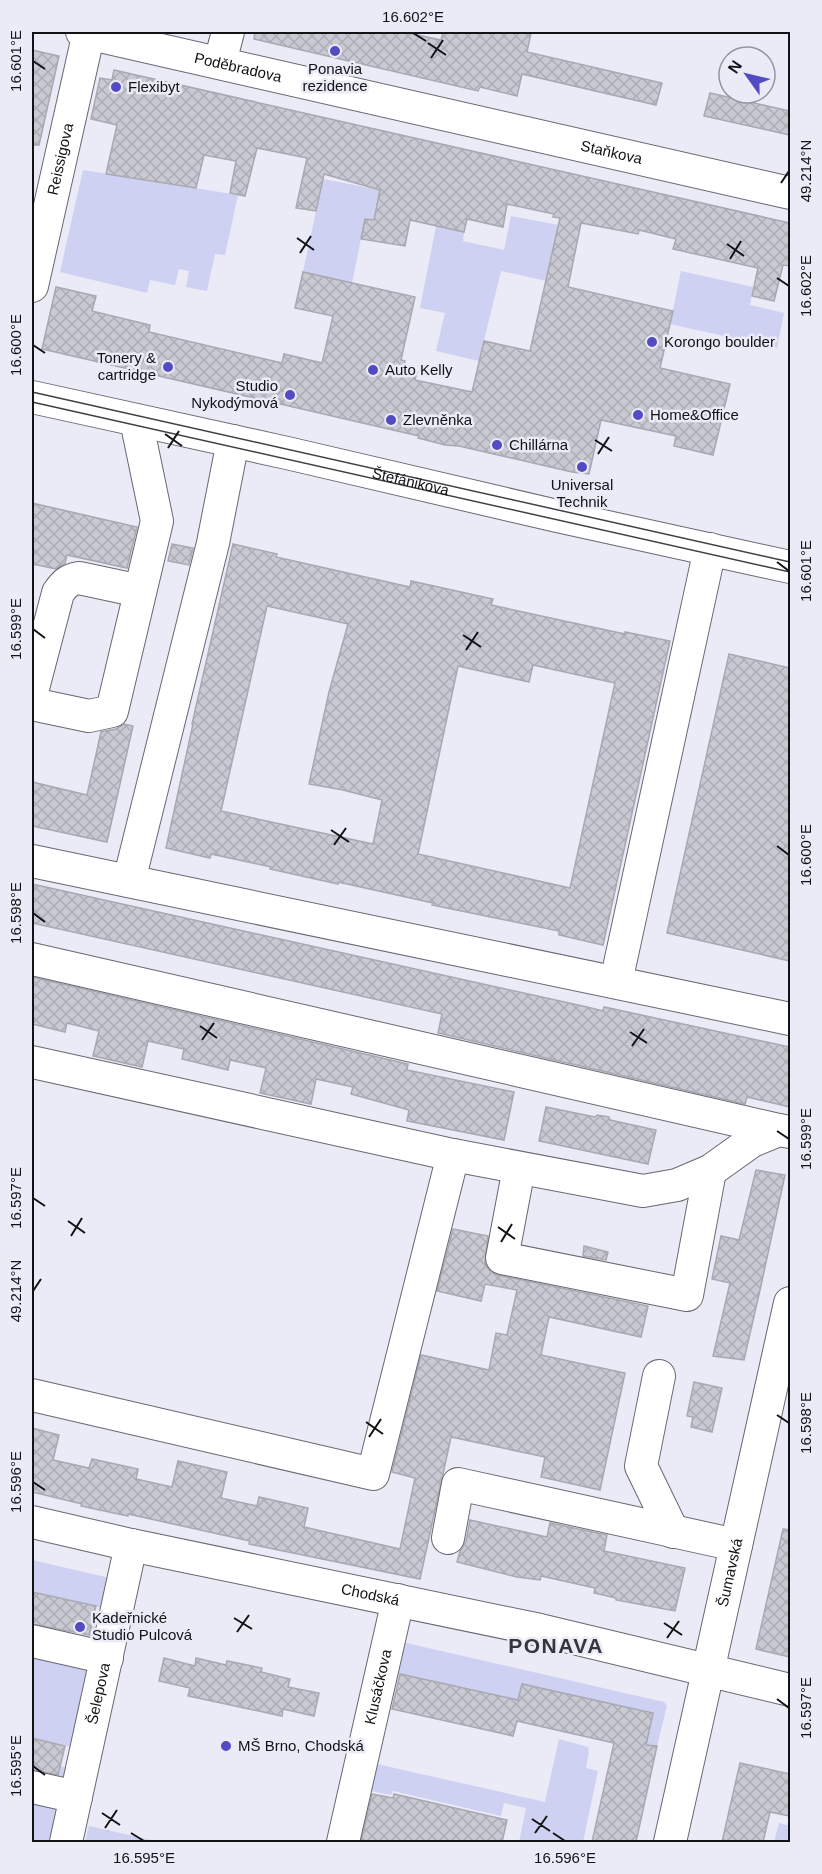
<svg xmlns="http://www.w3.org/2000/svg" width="822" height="1874" font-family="Helvetica,sans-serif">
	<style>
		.green { fill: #ced1f1 }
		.park { fill: url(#park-crowns) }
		.building { fill: url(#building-cross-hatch); stroke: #a7a8b2; stroke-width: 1.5; fill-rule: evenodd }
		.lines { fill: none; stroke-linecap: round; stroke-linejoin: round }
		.minor-casing { stroke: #676871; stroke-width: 34 }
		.minor { stroke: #fff; stroke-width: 32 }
		.tram { stroke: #3f4045; stroke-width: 1.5 }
		.ticks { fill: none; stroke: #121316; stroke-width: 2 }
		.poi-dot { fill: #534bc2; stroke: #eaebf6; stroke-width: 2 }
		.labels { text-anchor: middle; stroke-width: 5; stroke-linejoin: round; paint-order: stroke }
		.street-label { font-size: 15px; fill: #121316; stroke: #eaebf6 }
		.poi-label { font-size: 15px; fill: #121316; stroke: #eaebf6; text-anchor: start }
		.district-label { font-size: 21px; font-weight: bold; letter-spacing: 1.5px; fill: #34353d; stroke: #eaebf6 }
		.neatline { fill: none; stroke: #121316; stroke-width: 2 }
		.ticks-label { font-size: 15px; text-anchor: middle; fill: #121316 }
	</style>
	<defs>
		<pattern id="park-crowns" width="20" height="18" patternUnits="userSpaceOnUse" patternTransform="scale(1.5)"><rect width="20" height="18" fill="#ced1f1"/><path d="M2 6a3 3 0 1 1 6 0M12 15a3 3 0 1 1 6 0" fill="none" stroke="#b0b3ce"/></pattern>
		<pattern id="building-cross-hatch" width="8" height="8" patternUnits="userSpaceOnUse" patternTransform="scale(1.5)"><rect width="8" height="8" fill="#c8c9d3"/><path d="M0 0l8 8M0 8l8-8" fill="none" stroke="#abacb4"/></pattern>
	</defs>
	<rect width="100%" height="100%" fill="#eaebf6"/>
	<g class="green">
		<path d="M83,170L238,195L225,255L215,254L207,291L186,287L189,271L179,269L175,285L150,280L147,293L60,272Z"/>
		<path d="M323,179L380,190L374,220L365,219L352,283L303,272Z"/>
		<path d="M511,216L559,225L547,281L501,271L479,361L436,351L445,313L420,308L436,226L464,232L463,241L504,250Z"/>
		<path d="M681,271L753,287L750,305L784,313L777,348L670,324Z"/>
		<path d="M32,1560L110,1578L103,1608L32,1592Z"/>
		<path d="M91,1626L99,1628L73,1747L32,1738V1633L87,1644Z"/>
		<path d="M402,1642L664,1702L667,1706L657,1746L646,1745L653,1713L522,1684L518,1700L396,1673Z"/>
		<path d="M559,1739L588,1747L589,1752L586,1768L598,1771L583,1842H519L526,1808L504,1803L501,1816L393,1791L391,1795L371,1791L377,1764L545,1802Z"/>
		<path d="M60,1766L68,1768L52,1842H32V1779L56,1784Z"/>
		<path d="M779,1823L790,1826V1842H774Z"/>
	</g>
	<path class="park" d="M89,1826L160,1842H85Z"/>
	<g class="building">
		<path d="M255,32H404L441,40L443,32H521L531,33L527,52L662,83L656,105L522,74L517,96L480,87L478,91L254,39Z"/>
		<path d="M32,50L59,56L39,145H32Z"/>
		<path d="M114,70L790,223V266L783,265L774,301L752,296L758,268L673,249L676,239L639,230L638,234L581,223L568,287L673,311L660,368L730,384L713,455L674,446L676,436L601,420L589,474L572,472L459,446L445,445L418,438L419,436L42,349L56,287L96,296L92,311L150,325L149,332L282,363L284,354L322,363L333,316L295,308L303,272L415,297L401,360L405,361L403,369L417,372L415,380L472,392L484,341L530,351L560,218L553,217L554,214L507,204L503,227L467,219L464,232L410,220L405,246L361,239L365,219L374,220L380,190L324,174L316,211L296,208L307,158L257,148L245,196L230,193L236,161L204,155L196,188L106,174L117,125L91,119L100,78L112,80Z"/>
		<path d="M710,93L790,111V135L704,116Z"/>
		<path d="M32,503L137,527L127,568L67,555L65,563L56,569L32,564Z"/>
		<path d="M172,544L193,548L189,565L168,561Z"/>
		<path d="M233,544L277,554L276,557L410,587L411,581L493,599L491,605L569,622L625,634V632L670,641L603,945L559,935V931L432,905L433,903L338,882V884L270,869L271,867L211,854L210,858L166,848L193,724H192ZM267,606L348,624L329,692L309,784L343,790L382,800L373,844L221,811ZM533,665L615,683L570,888L418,854L458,666L529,682Z"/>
		<path d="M729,654L790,668V961L667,933Z"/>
		<path d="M124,724L133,726L107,842L32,826V782L87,795L101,732L116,729Z"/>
		<path d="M32,884L587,1007L603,1011L604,1007L790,1047V1107L747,1097L745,1104L438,1033L442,1014L32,923Z"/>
		<path d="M32,977L408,1064L407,1070L514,1092L504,1140L407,1121L409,1110L351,1094L353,1087L316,1079L311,1104L260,1093L266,1068L230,1060L228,1070L182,1059L184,1049L148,1041L142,1067L93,1056L99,1031L67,1023L65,1032L32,1024Z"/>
		<path d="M546,1107L595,1117L597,1115L609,1117L610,1120L656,1130L648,1164L539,1141Z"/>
		<path d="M756,1170L785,1175L760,1290L744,1360L713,1356L730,1283L712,1279L721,1236L739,1240Z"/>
		<path d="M453,1229L488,1236L485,1263L490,1271L498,1275L648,1306L641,1337L549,1317L541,1355L625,1373L600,1490L541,1477L545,1457L451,1437L420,1579L249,1544L250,1541L128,1514V1516L81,1506L82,1504L32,1492V1428L59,1435L53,1460L89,1468L92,1459L138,1469L136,1479L172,1487L178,1461L227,1472L221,1498L257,1506L259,1497L308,1508L304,1527L400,1549L415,1478L392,1472L421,1355L489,1370L496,1333L507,1335L517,1290L485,1284L481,1301L437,1291Z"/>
		<path d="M584,1246L608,1252L606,1260L583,1256Z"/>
		<path d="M694,1382L722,1388L712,1432L691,1427L693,1417L687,1416Z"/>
		<path d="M470,1520L547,1537L550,1523L607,1535L604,1551L685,1568L675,1611L616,1600V1598L594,1593L595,1588L541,1576L540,1580L517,1577L457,1562L460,1551L466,1541Z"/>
		<path d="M783,1529L790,1530V1657L756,1649Z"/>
		<path d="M32,1592L96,1606L89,1635L32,1624Z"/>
		<path d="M164,1658L195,1666L196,1658L226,1665L227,1661L262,1668L261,1672L290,1679L288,1687L319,1693L314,1716L283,1709L282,1716L188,1696L190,1688L159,1681Z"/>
		<path d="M400,1674L518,1700L522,1684L653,1713L646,1745L657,1746L636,1842H592L614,1743L517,1721L513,1736L392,1709Z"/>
		<path d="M32,1738L65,1746L58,1775L32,1770Z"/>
		<path d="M740,1763L790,1774V1816L770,1812L763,1842H722Z"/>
		<path d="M372,1794L393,1798L394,1794L507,1820L502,1842H361Z"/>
	</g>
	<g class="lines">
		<defs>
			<g id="minor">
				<path id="s1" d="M82,32L790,193"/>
				<path d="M220,62L228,32"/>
				<path id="s2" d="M32,286L89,32"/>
				<path id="s3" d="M32,397L287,453L557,516L790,567"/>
				<path d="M32,692L58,593C64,584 68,580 79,578L140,591"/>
				<path d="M32,704L89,716L112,711L157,521L136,420"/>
				<path d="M32,861L790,1019"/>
				<path d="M129,881L213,543L233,441"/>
				<path d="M32,959L779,1130"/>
				<path d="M616,982L710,549"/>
				<path d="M32,1062L453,1155L643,1191L677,1185L710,1171L752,1141L779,1130L790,1132"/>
				<path d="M519,1168L502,1258L687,1295L710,1171"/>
				<path d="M659,1376L641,1466L673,1532"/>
				<path d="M32,1395L373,1474L453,1155"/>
				<path id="s4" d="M32,1522L131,1545L540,1630L790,1690"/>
				<path d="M448,1538L458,1484L736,1545"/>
				<path d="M32,1641L107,1658"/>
				<path d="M32,1787L76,1797"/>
				<path id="s5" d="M66,1842L131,1545"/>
				<path id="s6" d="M343,1842L398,1600"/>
				<path id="s7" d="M670,1842L790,1303"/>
			</g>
		</defs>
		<use href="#minor" class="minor-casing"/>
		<use href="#minor" class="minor"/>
		<g class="tram">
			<path d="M32,392L790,562"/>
			<path d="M32,402L790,572"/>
		</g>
	</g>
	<path class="ticks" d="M413,33L426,41M428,43L446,55M431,58L443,40M33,61L45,69M781,183L789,171M297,238L314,250M727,244L744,256M300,253L311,236M730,259L741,241M777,278L789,286M33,345L45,353M165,434L182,446M595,440L612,451M168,448L179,431M598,454L609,437M777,562L789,571M33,629L45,638M463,635L481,647M466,650L478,632M331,830L349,842M334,845L346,828M777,846L789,855M33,913L45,922M200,1026L217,1038M630,1032L647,1043M202,1040L214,1023M632,1046L644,1029M777,1131L789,1139M33,1198L45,1206M68,1221L85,1233M498,1227L515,1239M71,1236L82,1218M501,1242L512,1224M33,1291L41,1279M777,1415L789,1423M366,1422L383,1434M369,1437L381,1419M33,1482L45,1490M234,1618L252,1629M664,1623L682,1635M237,1632L249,1615M667,1638L679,1621M777,1699L789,1708M33,1766L45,1775M102,1813L120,1825M532,1819L550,1831M105,1828L117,1810M131,1833L144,1841M535,1833L547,1816M553,1833L565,1841"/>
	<g class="poi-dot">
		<circle cx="335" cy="51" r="6"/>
		<circle cx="116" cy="87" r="6"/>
		<circle cx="652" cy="342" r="6"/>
		<circle cx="168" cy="367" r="6"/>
		<circle cx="373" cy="370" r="6"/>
		<circle cx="290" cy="395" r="6"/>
		<circle cx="638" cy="415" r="6"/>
		<circle cx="391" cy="420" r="6"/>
		<circle cx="497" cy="445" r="6"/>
		<circle cx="582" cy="467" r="6"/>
		<circle cx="80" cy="1627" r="6"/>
		<circle cx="226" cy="1746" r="6"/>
	</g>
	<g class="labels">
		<g class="street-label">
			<text dy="5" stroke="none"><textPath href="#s1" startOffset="160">Poděbradova</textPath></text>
			<text dy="5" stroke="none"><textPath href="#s1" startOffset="543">Staňkova</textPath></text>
			<text dy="5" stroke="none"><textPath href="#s2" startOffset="130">Reissigova</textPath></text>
			<text dy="5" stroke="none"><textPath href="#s3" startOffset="388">Štefánikova</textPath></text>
			<text dy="5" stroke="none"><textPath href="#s7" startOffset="276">Šumavská</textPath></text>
			<text dy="5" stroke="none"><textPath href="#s4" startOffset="346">Chodská</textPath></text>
			<text dy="5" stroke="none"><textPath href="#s6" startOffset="159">Klusáčkova</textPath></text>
			<text dy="5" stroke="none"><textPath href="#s5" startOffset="152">Šelepova</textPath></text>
		</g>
		<g class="poi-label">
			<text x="335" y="74" text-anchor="middle">Ponavia<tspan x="335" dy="17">rezidence</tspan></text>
			<text x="128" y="92">Flexibyt</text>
			<text x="664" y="347">Korongo boulder</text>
			<text x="156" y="363" text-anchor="end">Tonery &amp;<tspan x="156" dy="17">cartridge</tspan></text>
			<text x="385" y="375">Auto Kelly</text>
			<text x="278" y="391" text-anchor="end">Studio<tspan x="278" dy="17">Nykodýmová</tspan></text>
			<text x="650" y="420">Home&amp;Office</text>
			<text x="403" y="425">Zlevněnka</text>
			<text x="509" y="450">Chillárna</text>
			<text x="582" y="490" text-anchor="middle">Universal<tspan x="582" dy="17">Technik</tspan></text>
			<text x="92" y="1623">Kadeřnické<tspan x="92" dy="17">Studio Pulcová</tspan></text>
			<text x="238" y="1751">MŠ Brno, Chodská</text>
		</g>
		<g class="district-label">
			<text x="556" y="1653">PONAVA</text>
		</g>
	</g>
	<rect width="822" height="1874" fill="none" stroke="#eaebf6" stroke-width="66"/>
	<g transform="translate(747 75) rotate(304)"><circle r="28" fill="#eaebf6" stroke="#94959c" stroke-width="1.5"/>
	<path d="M0-4.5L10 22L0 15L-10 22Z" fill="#534bc2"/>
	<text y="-9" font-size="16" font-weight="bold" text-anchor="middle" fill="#121316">N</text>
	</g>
	<rect x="33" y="33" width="756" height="1808" class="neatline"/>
	<g class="ticks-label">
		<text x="413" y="22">16.602°E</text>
		<text transform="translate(16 61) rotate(-90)" y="5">16.601°E</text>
		<text transform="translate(806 171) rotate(-90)" y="5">49.214°N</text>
		<text transform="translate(806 286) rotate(-90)" y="5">16.602°E</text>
		<text transform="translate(16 345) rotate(-90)" y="5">16.600°E</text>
		<text transform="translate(806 571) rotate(-90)" y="5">16.601°E</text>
		<text transform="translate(16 629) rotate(-90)" y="5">16.599°E</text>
		<text transform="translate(806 855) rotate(-90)" y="5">16.600°E</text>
		<text transform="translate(16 913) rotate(-90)" y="5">16.598°E</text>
		<text transform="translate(806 1139) rotate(-90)" y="5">16.599°E</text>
		<text transform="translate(16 1198) rotate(-90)" y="5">16.597°E</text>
		<text transform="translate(16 1291) rotate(-90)" y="5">49.214°N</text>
		<text transform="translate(806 1423) rotate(-90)" y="5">16.598°E</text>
		<text transform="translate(16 1482) rotate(-90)" y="5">16.596°E</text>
		<text transform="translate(806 1708) rotate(-90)" y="5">16.597°E</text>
		<text transform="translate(16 1766) rotate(-90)" y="5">16.595°E</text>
		<text x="144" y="1863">16.595°E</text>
		<text x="565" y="1863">16.596°E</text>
	</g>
</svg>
